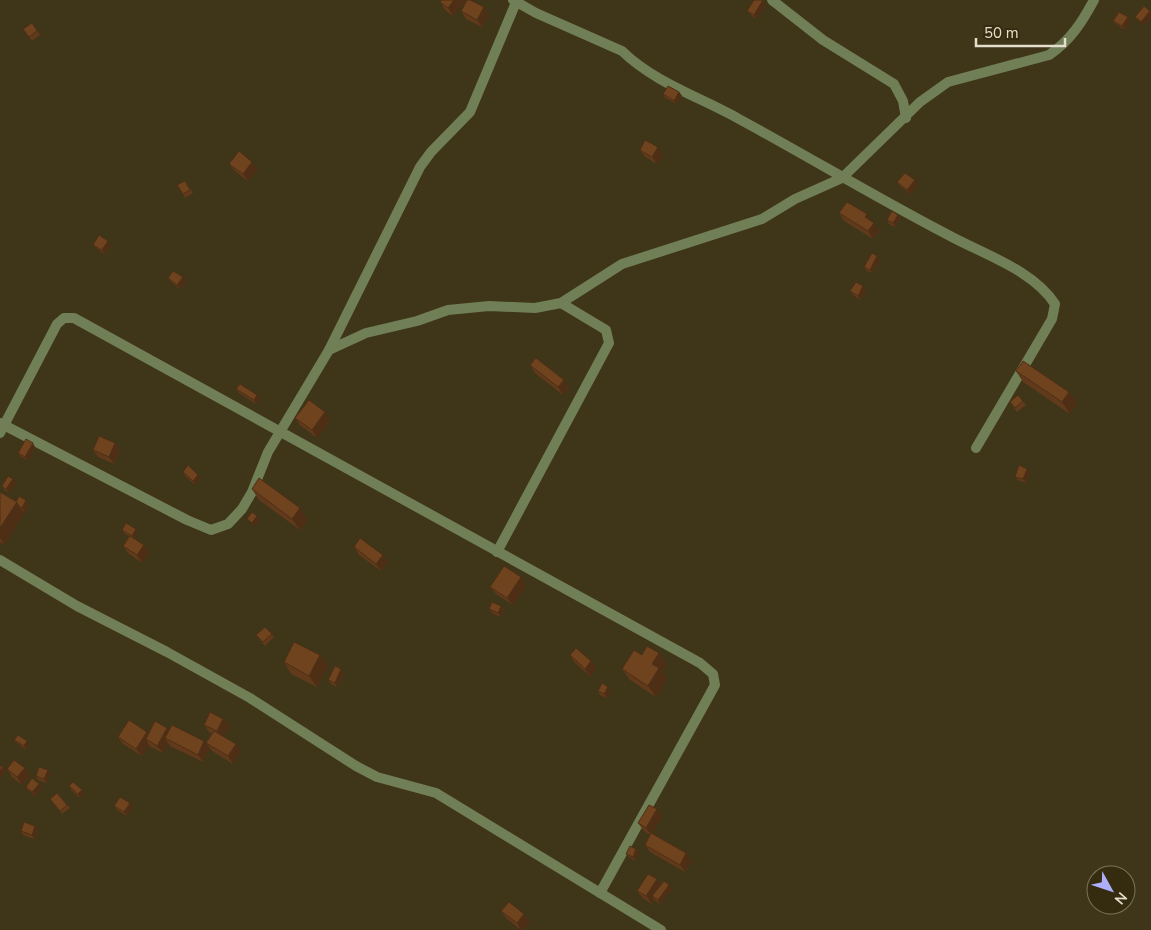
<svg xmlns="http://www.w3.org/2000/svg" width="1151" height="930" font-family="'Nunito Sans',sans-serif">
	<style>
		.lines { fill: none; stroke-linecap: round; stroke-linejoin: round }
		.street { stroke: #707f56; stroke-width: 10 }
		.wall { fill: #603a1b }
		.shaded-wall { fill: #4e2f16 }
		.building { fill: #70431f; stroke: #4e2f16 }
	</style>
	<rect width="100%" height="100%" fill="#3f3518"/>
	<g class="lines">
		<g class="street">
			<path d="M513,0L536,13L622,51C655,83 700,97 739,119C811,158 880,200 952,237C986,255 1034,271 1055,304L1052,319L976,448"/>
			<path d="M772,0L823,40L894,84L903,101L906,118"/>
			<path d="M329,350L366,333L417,321L448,310L489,306L535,308L561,303L622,264L762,219L795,199L842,178L920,102L948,82L1049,55C1071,40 1082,22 1094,0"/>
			<path d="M0,423L187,520L211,530L228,524L242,509L252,492L268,452L329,350L420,167L431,152L470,112L517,0"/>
			<path d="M0,433L57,324L64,318H74L700,663L713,674L715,685L600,893"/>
			<path d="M497,552L609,343L606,330L561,303"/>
			<path d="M0,560L77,606L167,652L250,698L356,766L377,777L436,793L661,930"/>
		</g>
	</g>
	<g class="wall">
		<path d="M442,0H465L453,16L445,10L440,2Z"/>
		<path d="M766,4L756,19L750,14L747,11Z"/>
		<path d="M484,7L489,15L482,27L466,19L461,11Z"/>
		<path d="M1113,21H1130L1125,30L1116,24Z"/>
		<path d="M32,23L40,35L32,41L23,29Z"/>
		<path d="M679,92L682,96L677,104L665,98L663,94Z"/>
		<path d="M640,150L663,155L657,164L645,157Z"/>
		<path d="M229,164L258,169L248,181L235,171Z"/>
		<path d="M185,181L193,193L185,198L177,185Z"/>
		<path d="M897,182L918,184L910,194L900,186Z"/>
		<path d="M839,213L872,222L879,230L873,239L844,221Z"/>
		<path d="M898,215L900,218L895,227L889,224L887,220Z"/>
		<path d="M93,245H111L105,254L96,248Z"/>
		<path d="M880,260L872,273L867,271L864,267Z"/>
		<path d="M183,277L186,281L180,289L171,282L168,278Z"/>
		<path d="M866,290L860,300L853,295L850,291Z"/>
		<path d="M530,365L569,387L563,395L535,373Z"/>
		<path d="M1016,371L1069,392L1077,403L1070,414L1023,382Z"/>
		<path d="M236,389L260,398L256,404L239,393Z"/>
		<path d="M1018,395L1026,405L1017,412L1010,402Z"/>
		<path d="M295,418L330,420L317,438L300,425Z"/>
		<path d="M115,443L120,450L114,464L98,457L93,450Z"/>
		<path d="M35,447L28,460L21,457L18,453Z"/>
		<path d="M183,472L198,475L201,478L195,485L185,476Z"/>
		<path d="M1030,472L1026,483L1018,480L1015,477Z"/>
		<path d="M16,483L9,493L4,490L2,486Z"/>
		<path d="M252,489L308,520L300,530L259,500Z"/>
		<path d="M0,492L16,502L29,504L25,512L23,511L24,513L4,545L0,542Z"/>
		<path d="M122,530L138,533L134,539L149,553L142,563L128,553L123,546L129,536L125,534Z"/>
		<path d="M354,547L388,562L381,571L359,555Z"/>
		<path d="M521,577L526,585L513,605L496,594L490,587Z"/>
		<path d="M501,606L504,610L500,617L492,613L489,609Z"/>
		<path d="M272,634L274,637L265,646L256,635Z"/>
		<path d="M659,653L667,665L662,672L667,679L656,697L630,680L622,669L642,655Z"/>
		<path d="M320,655L328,666L317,687L291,674L284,662Z"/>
		<path d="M570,655L591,661L596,669L590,676L575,663Z"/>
		<path d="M344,673L337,687L331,684L328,680Z"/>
		<path d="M598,691H611L607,698L600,695Z"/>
		<path d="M223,719L229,726L224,737L241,751L233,764L212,751L206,743L212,733L209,732L204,725Z"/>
		<path d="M167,728L169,730L209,749L203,762L170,746L168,743L163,753L151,747L149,745L142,756L123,744L118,737L147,732L148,734Z"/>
		<path d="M14,740L29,745L26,750L17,743Z"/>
		<path d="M25,768L30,775L22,785L12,777L7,769Z"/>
		<path d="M50,774L47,783L38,780L36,776Z"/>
		<path d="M39,784L42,787L35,796L28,790L26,787Z"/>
		<path d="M69,786L82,790L84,794L80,798L71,790Z"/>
		<path d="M50,799L67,805L70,808L62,814Z"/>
		<path d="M114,806H133L127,816L117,810Z"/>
		<path d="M662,817L652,833L692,861L685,872L650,852L645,845L650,835L644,831L638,823Z"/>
		<path d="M35,826L38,830L34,839L23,835L21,831Z"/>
		<path d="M636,849L639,853L635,861L629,857L626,854Z"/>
		<path d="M657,879L661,885L672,889L660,904L654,899L652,904L643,898L637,891Z"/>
		<path d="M501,911L524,914L530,922L523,930H521L507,919Z"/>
	</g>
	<g class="shaded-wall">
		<path d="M454,0H465L453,16L448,8Z"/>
		<path d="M763,0L766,4L756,19L754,15Z"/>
		<path d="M484,7L489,15L482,27L477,20Z"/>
		<path d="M1150,11L1151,12V17L1144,26L1141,22Z"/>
		<path d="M1128,17L1130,21L1125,30L1122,26Z"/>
		<path d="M679,92L682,96L677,104L674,101Z"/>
		<path d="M658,147L663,155L657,164L652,157Z"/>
		<path d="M252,162L258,169L248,181L243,174Z"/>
		<path d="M915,180L918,184L910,194L907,190Z"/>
		<path d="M867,214L872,221L865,217Z"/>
		<path d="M898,215L900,218L895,227L893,223Z"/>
		<path d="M874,223L879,230L873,239L868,231Z"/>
		<path d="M108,241L111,245L105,254L102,250Z"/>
		<path d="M877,256L880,260L872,273L870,270Z"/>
		<path d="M183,277L186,281L180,289L177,285Z"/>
		<path d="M863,286L866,290L860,300L858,296Z"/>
		<path d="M564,380L569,387L563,395L558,387Z"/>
		<path d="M1069,392L1077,403L1070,414L1062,402Z"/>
		<path d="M257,395L260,398L256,404L254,400Z"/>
		<path d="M325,412L330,420L317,438L312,430Z"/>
		<path d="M33,443L35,447L28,460L25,457Z"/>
		<path d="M115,443L120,450L114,464L109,457Z"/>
		<path d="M1027,469L1030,472L1026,483L1023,479Z"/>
		<path d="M198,475L201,478L195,485L193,481Z"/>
		<path d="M13,479L16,483L9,493L6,489Z"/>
		<path d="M26,500L29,504L25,512L22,508Z"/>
		<path d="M17,502L24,513L4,545L0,538V528Z"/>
		<path d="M300,508L308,520L300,530L292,519Z"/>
		<path d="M257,516L260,520L254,527L252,523Z"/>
		<path d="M136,529L138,533L134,539L132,536Z"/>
		<path d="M144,545L149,553L142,563L137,555Z"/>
		<path d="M383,555L388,562L381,571L376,564Z"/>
		<path d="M521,577L526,585L513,605L507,598Z"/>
		<path d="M501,606L504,610L500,617L498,613Z"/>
		<path d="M659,653L667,665L662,672L667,679L656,697L648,686L652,664Z"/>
		<path d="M320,655L328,666L317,687L309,676Z"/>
		<path d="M591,661L596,669L590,676L585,669Z"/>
		<path d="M341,669L344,673L337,687L335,683Z"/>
		<path d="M608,687L611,691L607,698L604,694Z"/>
		<path d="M223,719L229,726L223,739L217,731Z"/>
		<path d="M167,728L173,735L165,738L168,743L163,753L157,746Z"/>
		<path d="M147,732L152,740L146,739L149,745L142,756L136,749Z"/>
		<path d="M27,741L29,745L26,750L24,746Z"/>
		<path d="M204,741L209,749L203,762L198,755Z"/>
		<path d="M236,744L241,751L233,764L228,756Z"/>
		<path d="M3,767L6,771L2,777L0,774V772Z"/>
		<path d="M25,768L30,775L22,785L17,777Z"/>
		<path d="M48,770L50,774L47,783L44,779Z"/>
		<path d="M39,784L42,787L35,796L32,792Z"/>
		<path d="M82,790L84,794L80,798L78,794Z"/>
		<path d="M130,803L133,806L127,816L124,812Z"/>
		<path d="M657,809L662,817L651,835L646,828Z"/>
		<path d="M35,826L38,830L34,839L32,835Z"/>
		<path d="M636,849L639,853L635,861L633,857Z"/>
		<path d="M686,853L692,861L685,872L680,865Z"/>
		<path d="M657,879L662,887L652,896L654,899L652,904L646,896Z"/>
		<path d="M669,885L672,889L660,904L658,900Z"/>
		<path d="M524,914L530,922L523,930H521L517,923Z"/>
	</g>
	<g class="building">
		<path d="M442,0H454L448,8L440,2Z"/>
		<path d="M467,0H470L484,7L477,20L461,11Z"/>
		<path d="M754,0H763L754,15L747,11Z"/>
		<path d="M1144,6L1150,11L1141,22L1135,17Z"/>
		<path d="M1119,12L1128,17L1122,26L1113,21Z"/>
		<path d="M32,23L37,31L29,37L23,29Z"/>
		<path d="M668,86L679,92L674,101L663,94Z"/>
		<path d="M645,140L658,147L652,157L640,150Z"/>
		<path d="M239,151L252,162L243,174L229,164Z"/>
		<path d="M905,173L915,180L907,190L897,182Z"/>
		<path d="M185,181L190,190L183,194L177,185Z"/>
		<path d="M847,202L867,214L865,217L874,223L868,231L839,213Z"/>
		<path d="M892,211L898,215L893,223L887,220Z"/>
		<path d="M99,235L108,241L102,250L93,245Z"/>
		<path d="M872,253L877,256L870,270L864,267Z"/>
		<path d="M173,271L183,277L177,285L168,278Z"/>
		<path d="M856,282L863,286L858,296L850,291Z"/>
		<path d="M536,358L564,380L558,387L530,365Z"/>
		<path d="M1023,361L1069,392L1062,402L1016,371Z"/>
		<path d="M240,384L257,395L254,400L236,389Z"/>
		<path d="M1018,395L1023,401L1015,408L1010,402Z"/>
		<path d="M309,400L325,412L312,430L295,418Z"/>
		<path d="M99,436L115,443L109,457L93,450Z"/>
		<path d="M26,439L33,443L25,457L18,453Z"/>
		<path d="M188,465L198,475L193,481L183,472Z"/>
		<path d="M1019,465L1027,469L1023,479L1015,477Z"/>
		<path d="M8,476L13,479L6,489L2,486Z"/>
		<path d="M259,478L300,508L292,519L252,489Z"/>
		<path d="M0,492L17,502L0,528Z"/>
		<path d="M19,496L26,500L22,508L20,507L16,502Z"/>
		<path d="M252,512L257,516L252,523L247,519Z"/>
		<path d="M126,523L136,529L132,536L122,530Z"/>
		<path d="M130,536L144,545L137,555L123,546Z"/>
		<path d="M360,538L383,555L376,564L354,547Z"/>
		<path d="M504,566L521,577L507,598L490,587Z"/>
		<path d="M492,602L501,606L498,613L489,609Z"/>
		<path d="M265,627L272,634L263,642L256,635Z"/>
		<path d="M294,642L320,655L309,676L284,662Z"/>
		<path d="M647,646L659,653L652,664L659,668L648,686L622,669L634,650L642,655Z"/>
		<path d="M576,648L591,661L585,669L570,655Z"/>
		<path d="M335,666L341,669L335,683L328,680Z"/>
		<path d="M602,683L608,687L604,694L598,691Z"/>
		<path d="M210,712L223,719L217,731L204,725Z"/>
		<path d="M129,720L147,732L136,749L118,737Z"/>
		<path d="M155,721L167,728L157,746L146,739Z"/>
		<path d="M172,725L204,741L198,755L165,738Z"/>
		<path d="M214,731L236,744L228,756L206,743Z"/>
		<path d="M18,735L27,741L24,746L14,740Z"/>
		<path d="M14,760L25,768L17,777L7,769Z"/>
		<path d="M0,765L3,767L0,772Z"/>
		<path d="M39,767L48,770L44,779L36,776Z"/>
		<path d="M32,778L39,784L32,792L26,787Z"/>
		<path d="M73,782L82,790L78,794L69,786Z"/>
		<path d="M57,793L67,805L60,811L50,799Z"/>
		<path d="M120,797L130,803L124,812L114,806Z"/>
		<path d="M649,805L657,809L646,828L638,823Z"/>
		<path d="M24,822L35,826L32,835L21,831Z"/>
		<path d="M651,833L686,853L680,865L645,845Z"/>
		<path d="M630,846L636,849L633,857L626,854Z"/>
		<path d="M648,874L657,879L646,896L637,891Z"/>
		<path d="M664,881L669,885L658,900L652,896Z"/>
		<path d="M509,902L524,914L517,923L501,911Z"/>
	</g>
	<g transform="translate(1111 890) rotate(130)"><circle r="24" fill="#352b0e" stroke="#7b735a"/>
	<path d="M0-4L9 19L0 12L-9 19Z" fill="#adaffb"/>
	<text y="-8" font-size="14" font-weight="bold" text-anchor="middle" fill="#e4decd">N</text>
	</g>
	<path d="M976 38v8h89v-8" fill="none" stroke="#e4decd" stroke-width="2.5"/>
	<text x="984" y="38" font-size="15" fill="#e4decd" stroke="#352b0e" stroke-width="4" paint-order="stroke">50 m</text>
</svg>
